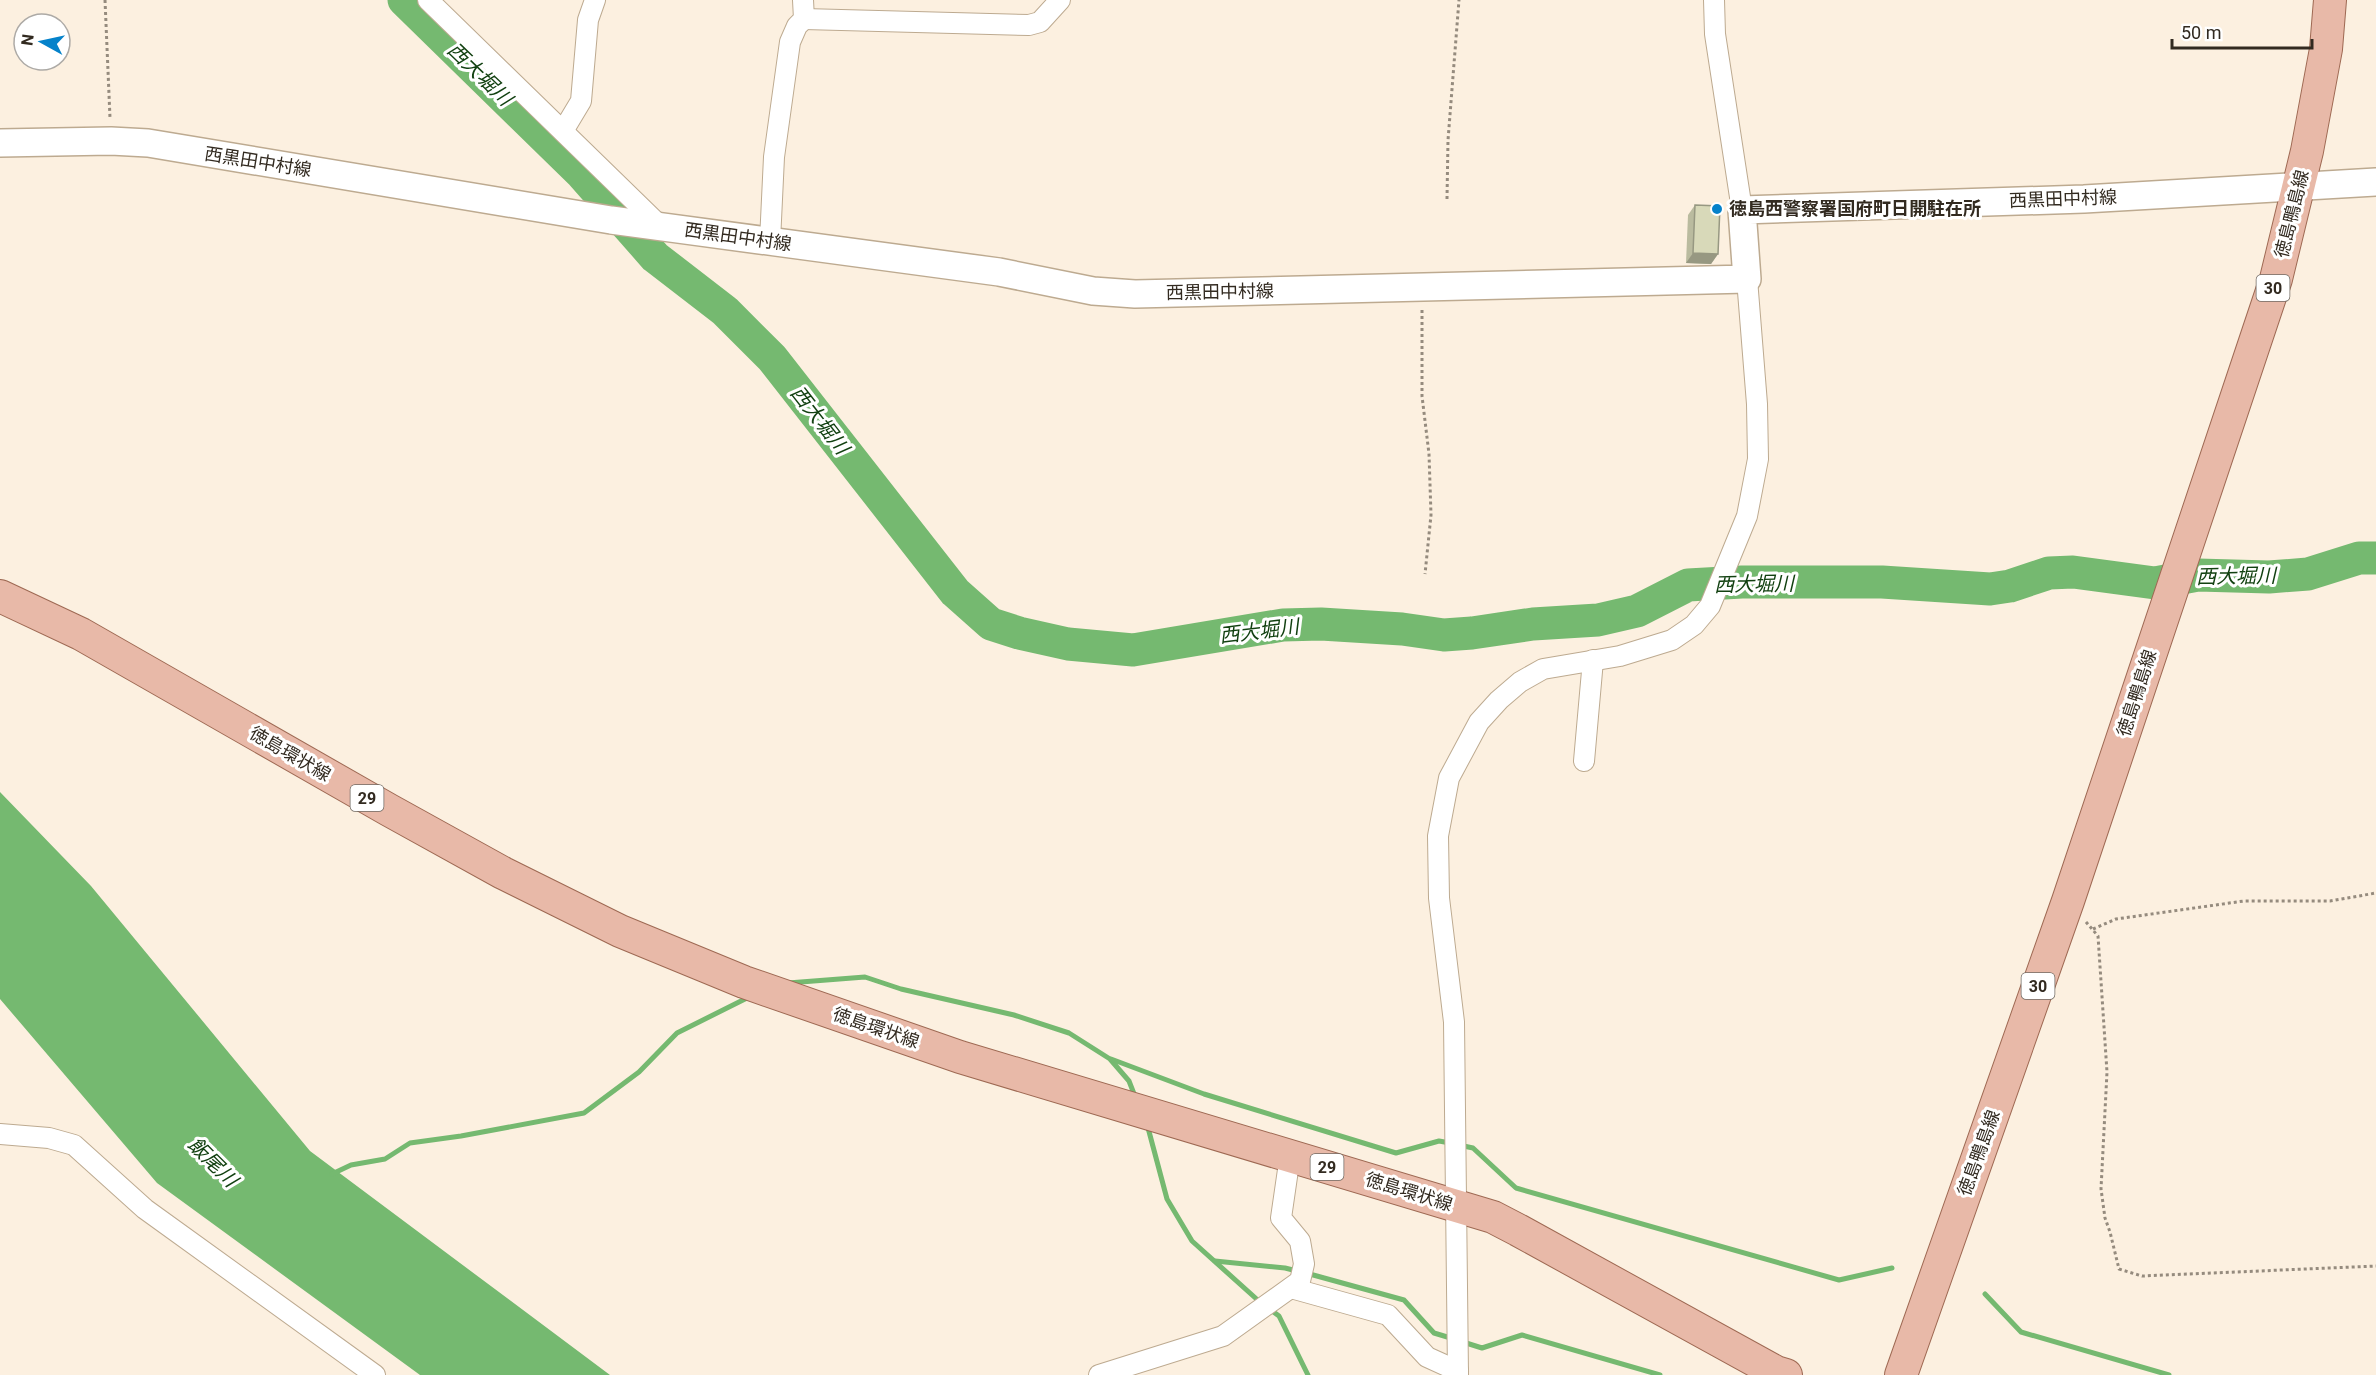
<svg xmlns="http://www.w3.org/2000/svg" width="2376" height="1375" font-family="Roboto,'Noto Sans JP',sans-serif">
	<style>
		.water { fill: #75b970 }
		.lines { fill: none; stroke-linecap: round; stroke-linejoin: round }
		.stream { stroke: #75b970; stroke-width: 5 }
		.river { stroke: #75b970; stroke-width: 33 }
		.street-casing { stroke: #bdaa90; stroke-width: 22 }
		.secondary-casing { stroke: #bdaa90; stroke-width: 30 }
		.primary-casing { stroke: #9e6953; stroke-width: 34 }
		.path { stroke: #958b7e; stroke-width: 3; stroke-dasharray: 3 3; stroke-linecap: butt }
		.street { stroke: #fff; stroke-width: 20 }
		.secondary { stroke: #fff; stroke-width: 27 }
		.primary { stroke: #e8b9a8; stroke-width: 32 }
		.wall { fill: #babb9f }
		.shaded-wall { fill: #979882 }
		.building { fill: #d8d9b9; stroke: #979882; stroke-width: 1.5 }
		.poi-dot { fill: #0582ca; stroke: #fff; stroke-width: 2 }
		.labels { text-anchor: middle; stroke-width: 6; stroke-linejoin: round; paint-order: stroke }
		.shield { fill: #fff; stroke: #706a63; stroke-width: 1.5 }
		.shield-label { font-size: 16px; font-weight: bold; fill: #322a20 }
		.street-label { font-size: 18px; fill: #322a20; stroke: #fff }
		.poi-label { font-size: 18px; font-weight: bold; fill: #322a20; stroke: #fff; text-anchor: start }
		.water-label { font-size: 20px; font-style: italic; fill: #124111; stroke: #fff }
	</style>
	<rect width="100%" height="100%" fill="#fcf0e0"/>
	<path class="water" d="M0,792L91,886L310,1151L610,1375H420L157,1183L0,999Z"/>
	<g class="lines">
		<g class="stream">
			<path d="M788,983L865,977L901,989L1014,1015L1069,1033L1110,1059L1129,1081L1136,1099"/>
			<path d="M1111,1059L1204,1094L1396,1153L1439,1141L1450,1143"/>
			<path d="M1147,1124L1167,1199L1192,1241L1261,1303"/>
			<path d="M1459,1145L1473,1148L1516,1188L1839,1280L1892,1268"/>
			<path d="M332,1174L351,1165L385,1159L410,1143L461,1136L584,1113L639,1072L677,1033L751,996"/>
			<path d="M1215,1261L1285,1268L1297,1271"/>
			<path d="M1306,1273L1404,1300L1434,1333L1454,1339"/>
			<path d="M1985,1294L2021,1332L2169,1375"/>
			<path d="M1268,1308L1279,1316L1308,1375"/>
			<path d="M1463,1342L1482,1348L1522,1335L1660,1375"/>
		</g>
		<path class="river" d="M404,0L582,174L655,257L725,311L772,358L955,592L991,624L1019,633L1068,644L1133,650L1283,625L1321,624L1402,629L1444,635L1472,633L1533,624L1598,620L1637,611L1688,585L1742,582H1882L1990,589L2010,586L2049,573L2073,572L2155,583L2198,575L2269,577L2308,574L2359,558H2376"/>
		<defs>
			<g id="street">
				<path d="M428,0L661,227"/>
				<path d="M1714,0L1715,34L1742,210"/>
				<path d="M804,19L1029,25L1040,22L1060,0"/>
				<path d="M563,131L581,101L588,20L595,0"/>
				<path d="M770,241L774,157L790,42L797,26L804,19L803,0"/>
				<path d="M1584,761L1593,660"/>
				<path d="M0,1134L49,1138L74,1145L145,1209L375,1375"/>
				<path d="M1291,1288L1388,1315L1427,1357L1458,1371"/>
				<path d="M1099,1375L1223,1336L1300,1281L1304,1264L1300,1241L1281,1218L1290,1156"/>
				<path d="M1458,1375L1454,1022L1439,898L1438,836L1449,778L1479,722L1499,700L1520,682L1543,669L1620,656L1672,640L1694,625L1710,606L1747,516L1758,459L1757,404L1747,279"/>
			</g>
			<path id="secondary" d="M0,143L111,141L148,143L611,220L999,272L1093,291L1135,294L1747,279L1742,210L2084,199L2376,182"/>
			<g id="primary">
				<path d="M0,596L81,634L389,810L503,873L620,931L744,982L960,1057L1493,1217L1518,1230L1776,1372L1786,1375"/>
				<path d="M1901,1375L2068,901L2276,279L2307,151L2326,49L2330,0"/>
			</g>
		</defs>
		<use href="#street" class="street-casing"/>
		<use href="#secondary" class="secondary-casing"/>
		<use href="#primary" class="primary-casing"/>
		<g class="path">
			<path d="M105,0L110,118"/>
			<path d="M1447,199L1448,140L1459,0"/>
			<path d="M1422,310V396L1429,454L1431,515L1425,574"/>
			<path d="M2086,922L2098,936L2107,1072L2101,1189L2105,1218L2110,1232L2119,1269L2142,1276L2376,1266"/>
			<path d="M2093,929L2116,919L2244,901H2330L2376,893"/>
		</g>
		<use href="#street" class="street"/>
		<use href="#secondary" class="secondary"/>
		<use href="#primary" class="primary"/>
	</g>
	<path class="wall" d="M1695,205L1718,254L1711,264L1686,263L1688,215Z"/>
	<path class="shaded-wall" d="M1693,253L1718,254L1711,264L1686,263Z"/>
	<path class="building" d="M1695,205L1720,206L1718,254L1693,253Z"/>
	<circle class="poi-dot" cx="1717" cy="209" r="6"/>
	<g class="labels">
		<g class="shield">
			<rect x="2256.5" y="275" width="33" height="26" rx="4.5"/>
			<rect x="350.5" y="785" width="33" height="26" rx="4.5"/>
			<rect x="2021.5" y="973" width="33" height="26" rx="4.5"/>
			<rect x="1310.5" y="1154" width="33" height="26" rx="4.5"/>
		</g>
		<g class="shield-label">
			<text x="2273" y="294">30</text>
			<text x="367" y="804">29</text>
			<text x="2038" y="992">30</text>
			<text x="1327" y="1173">29</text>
		</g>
		<g class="street-label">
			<text transform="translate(258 162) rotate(9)" y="6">西黒田中村線</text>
			<text transform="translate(2063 199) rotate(-2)" y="6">西黒田中村線</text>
			<text transform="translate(2292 214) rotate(-76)" y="6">徳島鴨島線</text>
			<text transform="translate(738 237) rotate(8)" y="6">西黒田中村線</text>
			<text transform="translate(1220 292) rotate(-1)" y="6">西黒田中村線</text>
			<text transform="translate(2137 693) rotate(-72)" y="6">徳島鴨島線</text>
			<text transform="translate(290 754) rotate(30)" y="6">徳島環状線</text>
			<text transform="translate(876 1028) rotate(19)" y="6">徳島環状線</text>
			<text transform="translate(1979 1153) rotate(-70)" y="6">徳島鴨島線</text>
			<text transform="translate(1409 1192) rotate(17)" y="6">徳島環状線</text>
		</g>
		<g class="poi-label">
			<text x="1729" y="215">徳島西警察署国府町日開駐在所</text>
		</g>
		<g class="water-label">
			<text transform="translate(480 74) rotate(44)" y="7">西大堀川</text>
			<text transform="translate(820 420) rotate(52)" y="7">西大堀川</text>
			<text transform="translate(2236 576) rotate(-1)" y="7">西大堀川</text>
			<text transform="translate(1754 584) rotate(-1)" y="7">西大堀川</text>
			<text transform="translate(1259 631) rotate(-7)" y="7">西大堀川</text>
			<text transform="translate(213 1162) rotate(45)" y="7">飯尾川</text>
		</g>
	</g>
	<g transform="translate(42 42) rotate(278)"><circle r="28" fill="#ffffff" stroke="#adaaa6" stroke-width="1.5"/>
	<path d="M0-4.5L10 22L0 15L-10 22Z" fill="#0582ca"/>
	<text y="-9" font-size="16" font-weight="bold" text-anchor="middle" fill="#322a20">N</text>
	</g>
	<path d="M2172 39v9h140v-9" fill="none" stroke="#322a20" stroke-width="3"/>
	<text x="2181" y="39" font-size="18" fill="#322a20" stroke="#ffffff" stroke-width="4.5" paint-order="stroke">50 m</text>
</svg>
